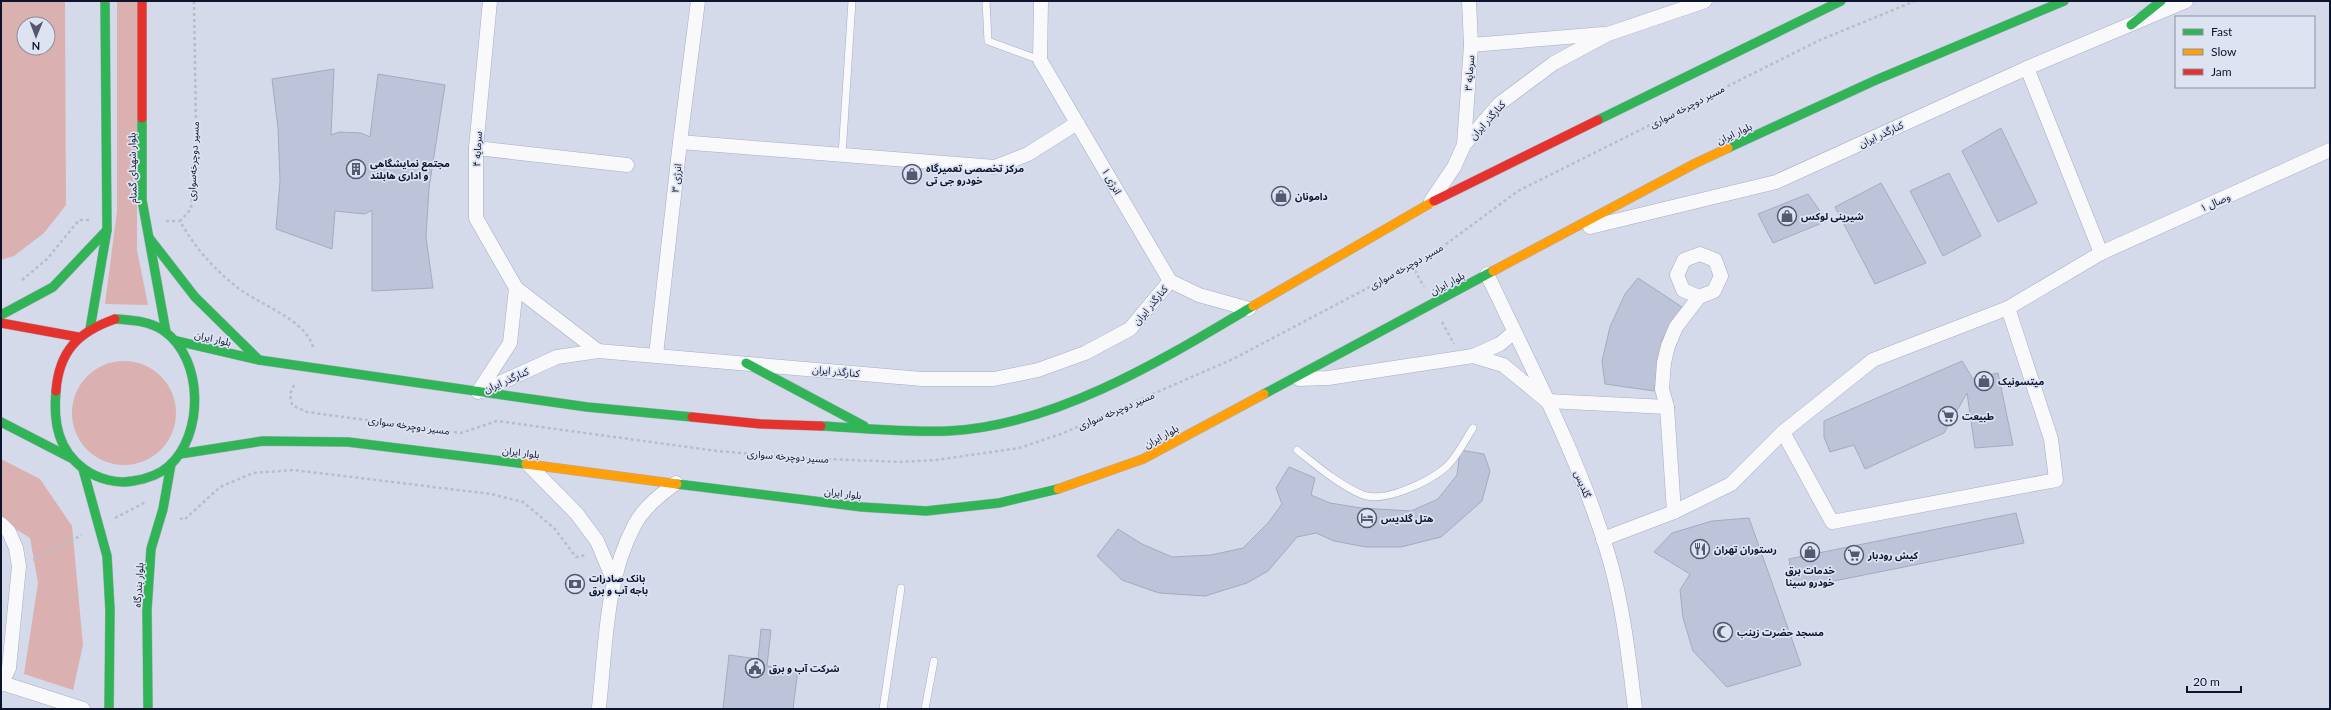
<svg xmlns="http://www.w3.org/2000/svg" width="2331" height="710" font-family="Lato,'Noto Sans Arabic',sans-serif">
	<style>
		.green { fill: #dbb0b0; fill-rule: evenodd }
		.building { fill: #bdc4da; stroke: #a4abbf }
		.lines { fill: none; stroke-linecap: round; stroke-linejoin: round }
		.lane-casing { stroke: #a6adc1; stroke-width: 8 }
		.street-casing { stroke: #a6adc1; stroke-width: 15 }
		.fast-casing { stroke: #a6adc1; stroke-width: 10 }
		.slow-casing { stroke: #a6adc1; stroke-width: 10 }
		.jam-casing { stroke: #a6adc1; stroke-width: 10 }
		.path { stroke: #bbbcc5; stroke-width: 2.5; stroke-dasharray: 3 3; stroke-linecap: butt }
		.lane { stroke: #f9f9fc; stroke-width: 7 }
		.street { stroke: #f9f9fc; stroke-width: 14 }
		.fast { stroke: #30b455; stroke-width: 9 }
		.slow { stroke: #ff9f0a; stroke-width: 9 }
		.jam { stroke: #e5322d; stroke-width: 9 }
		.labels { text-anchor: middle; stroke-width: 3.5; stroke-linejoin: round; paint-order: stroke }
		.street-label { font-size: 10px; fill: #0d142e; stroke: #dee3f2 }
		.poi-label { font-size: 10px; font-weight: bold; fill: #0d142e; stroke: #dee3f2; text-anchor: start }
	</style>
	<rect width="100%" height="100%" fill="#d4daea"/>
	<g class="green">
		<path d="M1,1H65L66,205L44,233L14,256L1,260ZM24,24H48V48H24Z"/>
		<path d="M117,1H137V250L148,305L105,304L117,211Z"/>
		<circle cx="124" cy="413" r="52"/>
		<path d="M1,459L40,479L72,526L83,645L73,690L24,674L38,583L30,538L1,520Z"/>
	</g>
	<g class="building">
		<path d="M334,69L331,135L339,132L361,133L370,137L378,74L445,85L429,188L426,237L433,288L372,291V210L365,214L335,211L332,249L276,229L280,181L278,128L272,79Z"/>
		<path d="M2001,128L2037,203L1998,222L1962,151Z"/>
		<path d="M1949,173L1981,236L1943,256L1910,191Z"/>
		<path d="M1881,183L1926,263L1875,284L1835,207Z"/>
		<path d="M1808,194L1827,221L1773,243L1758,214Z"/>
		<path d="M1638,278L1682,307L1662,340L1654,391L1605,384L1602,361L1610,327L1625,294Z"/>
		<path d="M1962,361L1973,379L1998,373L2013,445L1975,448L1967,393L1944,433L1865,469L1854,445L1830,452L1824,437V421Z"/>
		<path d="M1460,450L1484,454L1490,471L1482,501L1441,537L1401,547H1366L1334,541L1316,533L1297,537L1268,571L1247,583L1205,596L1159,593L1122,580L1097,556L1118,529L1142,544L1172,557L1211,555L1243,548L1268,523L1282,504L1276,488L1289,467L1315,478L1311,495L1330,503L1361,508L1411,511L1438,499L1457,475Z"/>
		<path d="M2016,513L2024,543L1794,589L1789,559Z"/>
		<path d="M1749,518L1801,665L1727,687L1693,651L1683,618L1680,590L1690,574L1654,552L1672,533L1712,521Z"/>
		<path d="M761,629L771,630L767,666L798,669L793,709H723L729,655L758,659Z"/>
	</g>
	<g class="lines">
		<defs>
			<g id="lane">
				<path d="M986,1L988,41L1040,60"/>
				<path d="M842,155L852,1"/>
				<path d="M1297,450C1317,466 1339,485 1363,495C1385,503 1428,482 1445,468C1456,459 1465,440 1473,428"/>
				<path d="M883,709L901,588"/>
				<path d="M925,709L934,661"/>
			</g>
			<g id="street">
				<path d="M490,1L476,148V218L516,288L598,351"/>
				<path d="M1041,1L1040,60L1170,281L1199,295L1249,309"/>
				<path d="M1471,45L1603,34"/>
				<path d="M2027,68L2101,253"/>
				<path d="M680,142L995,167L1028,154L1077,123"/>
				<path d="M1464,145L1471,45L1469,1"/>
				<path d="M476,148L627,165"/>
				<path d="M1431,201L1454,167L1464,145L1499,104L1554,63L1608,34L1705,1"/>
				<path d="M1590,227L1776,182L2027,68L2186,1"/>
				<path d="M1487,274C1530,365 1579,457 1608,554C1623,604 1629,658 1635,709"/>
				<path d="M656,355L680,142L698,1"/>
				<path d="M1473,356L1500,344L1514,332"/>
				<path d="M1299,379L1328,378L1473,356L1503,365L1547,401L1667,407"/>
				<path d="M482,391L557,357L598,351L922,379H994L1038,370L1085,353L1130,329L1170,281"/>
				<path d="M478,392L510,343L516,288"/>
				<path d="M1783,432L1832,522L2056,480L2051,439L2008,308"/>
				<path d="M528,464L577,514L597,541L613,579"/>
				<path d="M1674,512L1667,407L1662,389L1664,363L1668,346L1676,327L1699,297L1714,291L1721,276L1715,260L1700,254L1684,260L1677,275L1683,290L1699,297"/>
				<path d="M1,524L9,532L16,548L19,566L9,668L1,685"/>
				<path d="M1603,539L1674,512L1731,484L1783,432L1873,360L2008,308L2101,253L2330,150"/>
				<path d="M2,683L83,709"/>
				<path d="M599,707C606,646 605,581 634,526C643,508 660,495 676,483"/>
			</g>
			<g id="fast">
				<path d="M2131,25L2161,1"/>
				<path d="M142,118V200L166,332"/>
				<path d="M1598,120L1841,1"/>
				<path d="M1728,148L1876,80L2064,1"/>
				<path d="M150,239L195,297L259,360"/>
				<path d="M1,315L53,287L107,230"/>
				<path d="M90,329L107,230L105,1"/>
				<path d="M177,341L259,360L587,407L692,417"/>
				<path d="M746,363L864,426"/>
				<path d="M56,391C53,422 58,450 84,469C98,479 116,484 133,481C146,479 159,475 169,466C204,435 204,359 164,331C150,321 132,320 115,319"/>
				<path d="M1264,394L1493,271"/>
				<path d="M1,422L71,458"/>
				<path d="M821,426C863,428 906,433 948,431C1055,426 1164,359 1253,306"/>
				<path d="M180,454L263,441L348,442L526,464"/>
				<path d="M83,469L107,556L110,610L109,709"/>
				<path d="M677,484L862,507L926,511L999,503L1058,489"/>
				<path d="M148,709L147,610L151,549L163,509L171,464"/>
			</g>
			<g id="slow">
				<path d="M1493,271L1696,163L1728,148"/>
				<path d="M1253,306L1434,201"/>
				<path d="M526,464L677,484"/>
				<path d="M1058,489L1143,459L1264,394"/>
			</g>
			<g id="jam">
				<path d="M142,1V118"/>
				<path d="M1434,201L1598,120"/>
				<path d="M1,323L78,337"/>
				<path d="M56,391C59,351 78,332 115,319"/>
				<path d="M692,417L761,424L821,426"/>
			</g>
		</defs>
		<use href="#lane" class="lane-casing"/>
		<use href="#street" class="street-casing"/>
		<use href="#fast" class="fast-casing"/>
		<use href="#slow" class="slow-casing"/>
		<use href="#jam" class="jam-casing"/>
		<g class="path">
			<path d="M194,1L196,128L191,209L180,221C193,245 212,267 233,284C256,304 305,318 313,347"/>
			<path d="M166,221H180"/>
			<path d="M1412,265L1424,287"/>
			<path d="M22,280L47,259L79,220H89"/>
			<path d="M1442,322L1454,344"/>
			<path d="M294,385L290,394L292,405L307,412L461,433L497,421L717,451L803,458L900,462L936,460L1019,448L1061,434L1233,359L1434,253L1518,191L1820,40L1915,1"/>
			<path d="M115,518L146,502"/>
			<path d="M180,518L184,520L220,487L253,473L294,470L491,494L523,502L554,528L576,557L586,555"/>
			<path d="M33,560L82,535"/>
		</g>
		<use href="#lane" class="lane"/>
		<use href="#street" class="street"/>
		<use href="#fast" class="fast"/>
		<use href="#slow" class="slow"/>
		<use href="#jam" class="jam"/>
	</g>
	<defs>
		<symbol id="building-ring" viewBox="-11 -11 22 22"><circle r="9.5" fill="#dee3f2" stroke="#535970" stroke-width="1.5"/><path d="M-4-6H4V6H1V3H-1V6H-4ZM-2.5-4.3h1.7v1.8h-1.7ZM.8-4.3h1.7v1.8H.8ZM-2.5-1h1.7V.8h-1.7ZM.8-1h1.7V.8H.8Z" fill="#535970"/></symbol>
		<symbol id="shop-ring" viewBox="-11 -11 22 22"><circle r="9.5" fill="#dee3f2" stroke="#535970" stroke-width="1.5"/><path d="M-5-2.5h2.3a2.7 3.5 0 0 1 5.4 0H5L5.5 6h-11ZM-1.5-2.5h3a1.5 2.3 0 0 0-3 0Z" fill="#535970"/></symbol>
		<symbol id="supermarket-ring" viewBox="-11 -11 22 22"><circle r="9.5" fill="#dee3f2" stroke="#535970" stroke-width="1.5"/><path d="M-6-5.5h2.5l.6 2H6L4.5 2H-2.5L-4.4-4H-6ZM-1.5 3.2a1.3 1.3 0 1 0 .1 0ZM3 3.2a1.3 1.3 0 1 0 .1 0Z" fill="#535970"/></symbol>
		<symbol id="hotel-ring" viewBox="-11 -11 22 22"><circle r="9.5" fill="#dee3f2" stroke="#535970" stroke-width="1.5"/><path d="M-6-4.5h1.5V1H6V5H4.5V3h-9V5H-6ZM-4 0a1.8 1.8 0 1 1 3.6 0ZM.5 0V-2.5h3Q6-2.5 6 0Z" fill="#535970"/></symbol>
		<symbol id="restaurant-ring" viewBox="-11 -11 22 22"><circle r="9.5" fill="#dee3f2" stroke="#535970" stroke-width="1.5"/><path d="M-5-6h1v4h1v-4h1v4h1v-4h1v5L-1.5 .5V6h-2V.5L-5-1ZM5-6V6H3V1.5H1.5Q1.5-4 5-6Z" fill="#535970"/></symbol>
		<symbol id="bank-ring" viewBox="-11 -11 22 22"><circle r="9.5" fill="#dee3f2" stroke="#535970" stroke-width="1.5"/><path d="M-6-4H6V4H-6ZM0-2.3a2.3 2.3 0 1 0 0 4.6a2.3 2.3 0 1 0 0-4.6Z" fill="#535970"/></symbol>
		<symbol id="mosque-ring" viewBox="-11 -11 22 22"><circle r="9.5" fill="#dee3f2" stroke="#535970" stroke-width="1.5"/><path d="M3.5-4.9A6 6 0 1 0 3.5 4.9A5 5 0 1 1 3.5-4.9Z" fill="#535970"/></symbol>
		<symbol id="civic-ring" viewBox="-11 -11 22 22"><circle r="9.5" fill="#dee3f2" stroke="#535970" stroke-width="1.5"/><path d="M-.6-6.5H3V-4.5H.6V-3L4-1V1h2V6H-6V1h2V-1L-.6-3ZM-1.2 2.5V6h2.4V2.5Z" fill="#535970"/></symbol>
	</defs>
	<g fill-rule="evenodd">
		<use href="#building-ring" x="345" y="158" width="22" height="22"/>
		<use href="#shop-ring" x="901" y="163" width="22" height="22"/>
		<use href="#shop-ring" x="1270" y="185" width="22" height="22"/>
		<use href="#shop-ring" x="1776" y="205" width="22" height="22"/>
		<use href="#shop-ring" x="1973" y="370" width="22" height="22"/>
		<use href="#supermarket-ring" x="1937" y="405" width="22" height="22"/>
		<use href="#hotel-ring" x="1356" y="507" width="22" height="22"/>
		<use href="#restaurant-ring" x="1689" y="538" width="22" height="22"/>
		<use href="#shop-ring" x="1799" y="541" width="22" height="22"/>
		<use href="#supermarket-ring" x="1843" y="544" width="22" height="22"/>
		<use href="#bank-ring" x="564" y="573" width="22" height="22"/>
		<use href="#mosque-ring" x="1712" y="621" width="22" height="22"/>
		<use href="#civic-ring" x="744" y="657" width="22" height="22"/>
	</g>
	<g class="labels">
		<g class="street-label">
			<text transform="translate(1469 73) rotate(-86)" y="4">سرمایه ۳</text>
			<text transform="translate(1687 106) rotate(-27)" y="4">مسیر دوچرخه سواری</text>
			<text transform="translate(1487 120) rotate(-48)" y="4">کنارگذر ایران</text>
			<text transform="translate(1734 133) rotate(-25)" y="4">بلوار ایران</text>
			<text transform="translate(1881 134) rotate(-25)" y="4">کنارگذر ایران</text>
			<text transform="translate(477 149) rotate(-87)" y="4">سرمایه ۴</text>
			<text transform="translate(193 161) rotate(-87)" y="4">مسیر دوچرخه‌سواری</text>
			<text transform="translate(132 168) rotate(-91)" y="4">بلوار شهدای گمنام</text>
			<text transform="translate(676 178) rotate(-84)" y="4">انرژی ۳</text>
			<text transform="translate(1112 181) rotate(60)" y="4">انرژی ۱</text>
			<text transform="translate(2215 202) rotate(-24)" y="4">وصال ۱</text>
			<text transform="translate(1406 266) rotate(-29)" y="4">مسیر دوچرخه سواری</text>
			<text transform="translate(1447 283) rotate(-28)" y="4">بلوار ایران</text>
			<text transform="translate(1150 305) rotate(-50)" y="4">کنارگذر ایران</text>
			<text transform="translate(213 338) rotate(13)" y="4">بلوار ایران</text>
			<text transform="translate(836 371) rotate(5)" y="4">کنارگذر ایران</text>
			<text transform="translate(506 380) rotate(-24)" y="4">کنارگذر ایران</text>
			<text transform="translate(1116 410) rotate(-23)" y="4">مسیر دوچرخه سواری</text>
			<text transform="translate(409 425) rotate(8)" y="4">مسیر دوچرخه سواری</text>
			<text transform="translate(1161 436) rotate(-29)" y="4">بلوار ایران</text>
			<text transform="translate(521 452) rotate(7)" y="4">بلوار ایران</text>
			<text transform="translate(788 456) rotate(4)" y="4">مسیر دوچرخه سواری</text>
			<text transform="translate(1583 484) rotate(68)" y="4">گلدیس</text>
			<text transform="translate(843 493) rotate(7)" y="4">بلوار ایران</text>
			<text transform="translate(138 585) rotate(-86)" y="4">بلوار بندرگاه</text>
		</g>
		<g class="poi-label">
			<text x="370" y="167">مجتمع نمایشگاهی<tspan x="370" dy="12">و اداری هابلند</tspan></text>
			<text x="926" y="172">مرکز تخصصی تعمیرگاه<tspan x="926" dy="12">خودرو جی تی</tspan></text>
			<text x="1295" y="200">دامونان</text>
			<text x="1801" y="220">شيرينی لوكس</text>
			<text x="1998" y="385">میتسونیک</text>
			<text x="1962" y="420">طبیعت</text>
			<text x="1381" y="522">هتل گلدیس</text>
			<text x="1714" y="553">رستوران تهران</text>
			<text x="1868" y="559">کیش رودبار</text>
			<text x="1810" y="574" text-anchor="middle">خدمات برق<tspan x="1810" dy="12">خودرو سینا</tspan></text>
			<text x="589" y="582">بانک صادرات<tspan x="589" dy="12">باجه آب و برق</tspan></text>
			<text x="1737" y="636">مسجد حضرت زینب</text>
			<text x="769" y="672">شرکت آب و برق</text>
		</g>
	</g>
	<rect width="2331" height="710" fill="none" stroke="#0d142e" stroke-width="4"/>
	<rect x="2175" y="16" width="140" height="72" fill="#dee3f2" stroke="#8a90a4"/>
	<rect x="2183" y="29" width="20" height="6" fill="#30b455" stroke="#8a90a4"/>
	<text x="2211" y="36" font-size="12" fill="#0d142e">Fast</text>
	<rect x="2183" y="49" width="20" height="6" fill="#ff9f0a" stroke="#8a90a4"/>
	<text x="2211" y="56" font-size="12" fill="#0d142e">Slow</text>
	<rect x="2183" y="69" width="20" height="6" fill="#e5322d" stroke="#8a90a4"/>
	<text x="2211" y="76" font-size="12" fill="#0d142e">Jam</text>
	<g transform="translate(36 36) rotate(181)"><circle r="19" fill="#dee3f2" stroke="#8a90a4"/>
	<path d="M0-3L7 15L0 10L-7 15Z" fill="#535970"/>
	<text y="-6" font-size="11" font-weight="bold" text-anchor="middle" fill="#0d142e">N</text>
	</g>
	<path d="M2187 686v6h54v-6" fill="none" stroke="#0d142e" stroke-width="2"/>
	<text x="2193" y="686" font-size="12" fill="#0d142e" stroke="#dee3f2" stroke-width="3" paint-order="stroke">20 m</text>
</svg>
